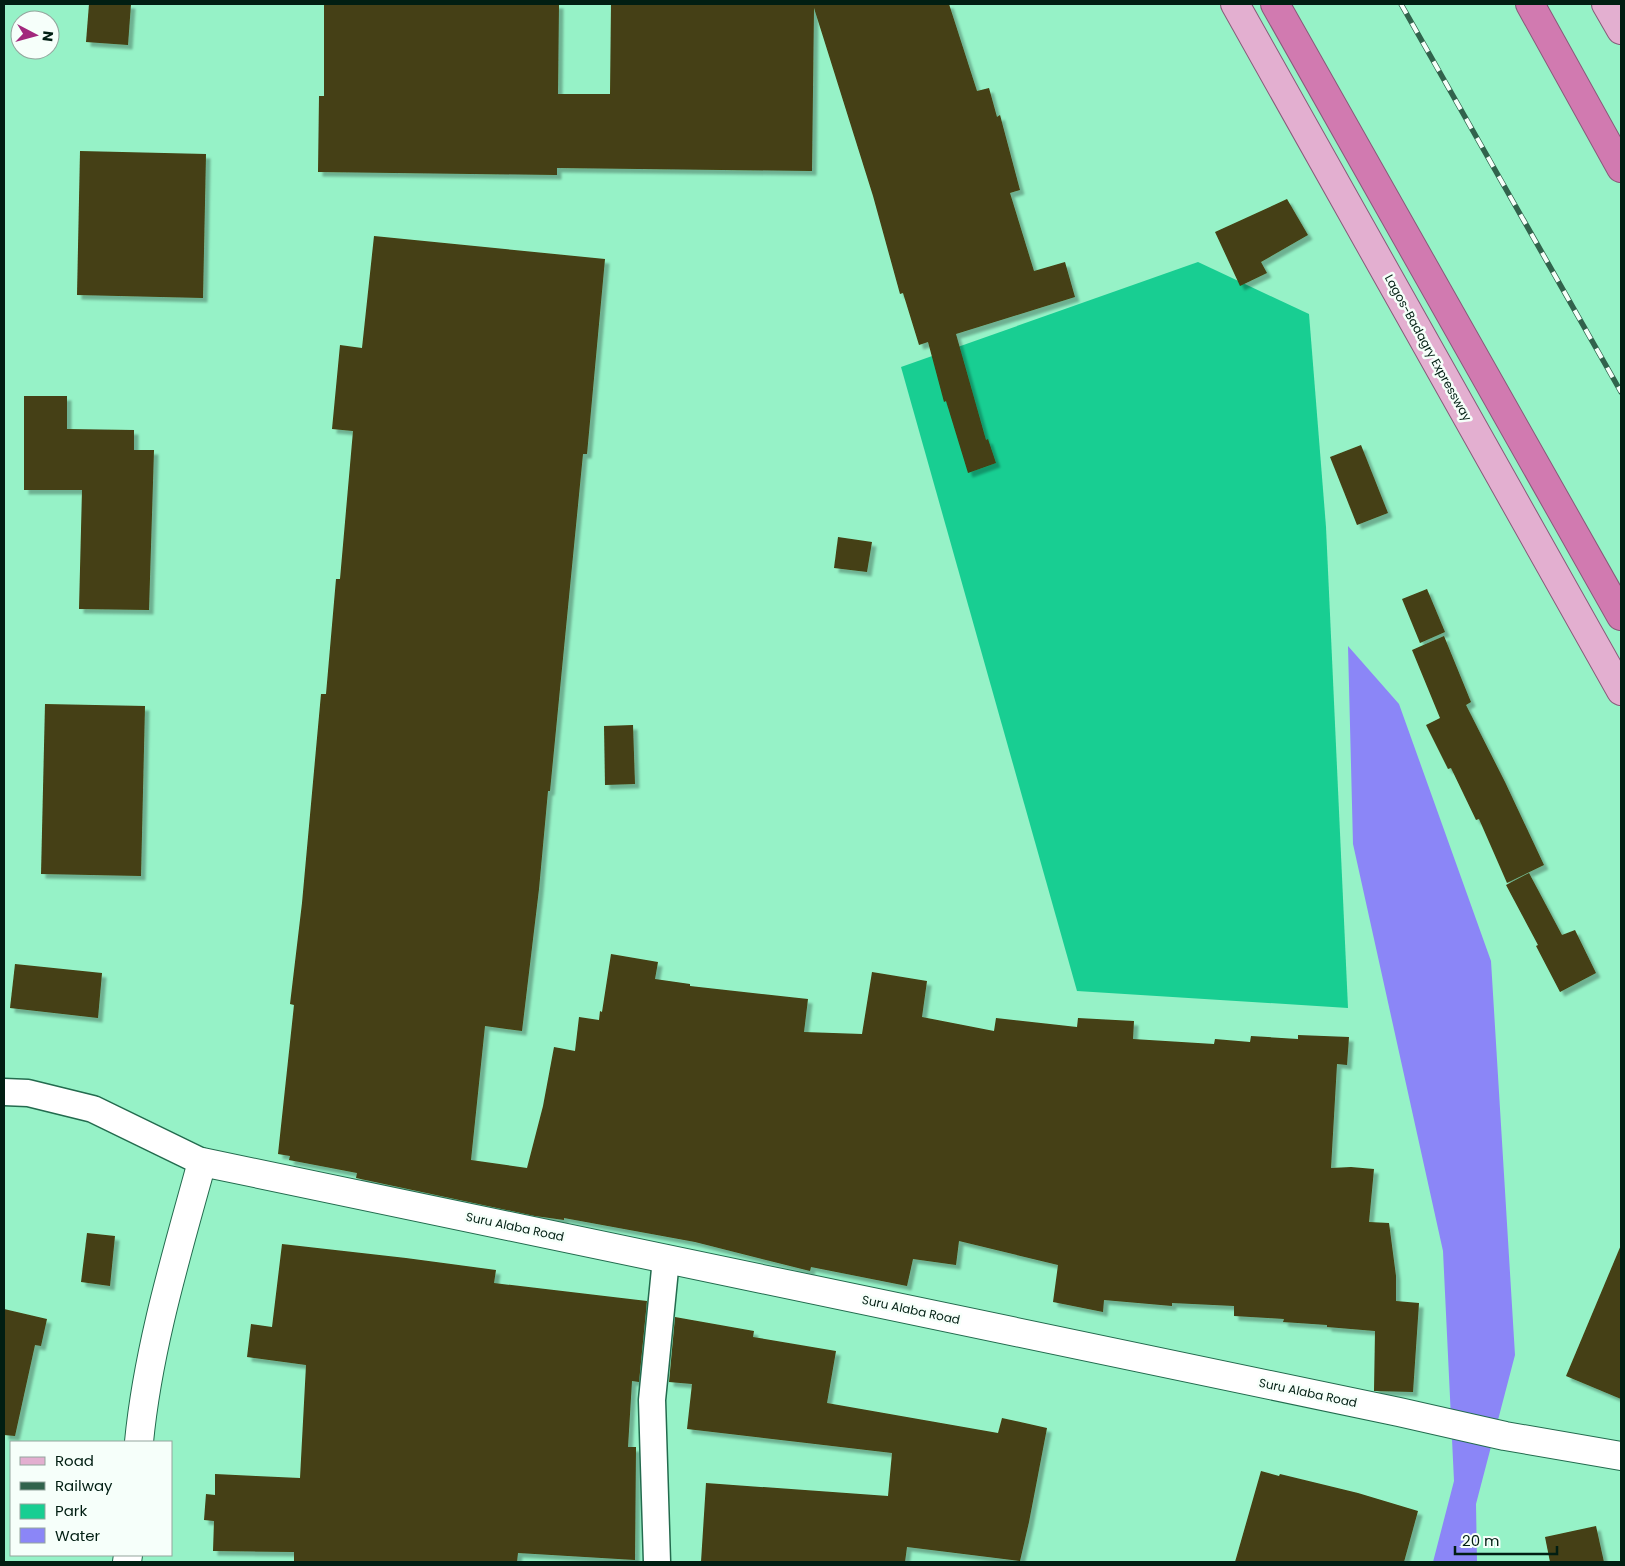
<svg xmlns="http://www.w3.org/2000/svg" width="1625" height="1566" font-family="Poppins,sans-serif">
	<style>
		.green { fill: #18ce92 }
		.water { fill: #8b86f7 }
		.building { fill: #444012; filter: url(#shadow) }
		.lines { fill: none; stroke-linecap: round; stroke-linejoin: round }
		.minor-casing { stroke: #236b4e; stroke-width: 29 }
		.tertiary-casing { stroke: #236b4e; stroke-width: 30 }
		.primary-casing { stroke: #885a79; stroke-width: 30 }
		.motorway-casing { stroke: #885a79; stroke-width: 30 }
		.minor { stroke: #fff; stroke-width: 26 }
		.tertiary { stroke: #fff; stroke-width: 28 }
		.primary { stroke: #e3afd0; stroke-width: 28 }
		.motorway { stroke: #d17ab0; stroke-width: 28 }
		.rail-casing { stroke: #31634c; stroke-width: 5.5 }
		.rail { stroke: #f6fffa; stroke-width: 4; stroke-dasharray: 11; stroke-linecap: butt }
		.labels { text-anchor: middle; stroke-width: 5; stroke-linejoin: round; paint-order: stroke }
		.street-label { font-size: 12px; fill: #011e12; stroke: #f6fffa }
	</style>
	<defs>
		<filter id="shadow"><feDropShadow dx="4.5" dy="4.5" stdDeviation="1" flood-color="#0004"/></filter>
	</defs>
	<rect width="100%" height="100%" fill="#96f2c7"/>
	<path class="green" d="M1198,262L1309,314L1326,527L1348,1008L1077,991L901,367Z"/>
	<path class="water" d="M1348,646L1399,704L1491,961L1515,1355L1476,1504L1477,1562H1433L1454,1481L1443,1251L1353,844Z"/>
	<g class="building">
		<path d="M89,4H131L128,45L86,42Z"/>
		<path d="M324,4H559L558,94H610L611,4H949L977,91L989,88L997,117L1000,115L1020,190L1010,193L1034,271L1065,262L1075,297L956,334L986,440L988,439L996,463L968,473L946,401L944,402L928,342L919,345L903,293L900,294L873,196L814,8L812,171L557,168V175L318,172L319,96H324Z"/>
		<path d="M80,151L206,154L203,298L77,295Z"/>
		<path d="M1287,199L1308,235L1261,262L1267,273L1240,286L1215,232Z"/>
		<path d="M374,236L605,259L587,454H583L550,791H548L539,889L522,1031L485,1026L471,1160L527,1168L543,1106L554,1047L575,1051L579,1017L599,1020L600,1011L602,1012L611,954L658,962L655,979L690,984V986L808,999L804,1032L862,1034L872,972L927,981L922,1017L994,1031L996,1018L1077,1027L1078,1018L1134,1021L1133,1039L1214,1044L1215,1039L1250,1042L1251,1036L1298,1039V1035L1349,1037L1347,1065L1337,1064L1331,1168L1351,1167L1374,1169L1369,1222L1389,1223L1396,1276V1301L1419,1303L1413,1392L1374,1391L1375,1331L1327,1327V1325L1283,1322L1284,1319L1234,1316V1306L1172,1303V1306L1104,1300L1103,1312L1053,1302L1058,1265L959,1241L956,1265L913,1259L907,1286L811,1267L810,1271L695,1242L564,1218V1220L535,1216L356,1178L357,1173L289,1160L290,1156L278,1154L294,1005L290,1004L302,903L321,694H326L336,579H340L353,431L332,429L340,345L362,348Z"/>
		<path d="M24,396H67V429L134,430V450H154L149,610L79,609L82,490H24Z"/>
		<path d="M1361,445L1388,513L1357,525L1330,457Z"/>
		<path d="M838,537L872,542L867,572L834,568Z"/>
		<path d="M1427,589L1445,632L1420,643L1402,599Z"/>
		<path d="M1444,636L1471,702L1466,705L1505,782L1544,865L1507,883L1479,819L1476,820L1451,768L1448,769L1426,725L1440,718L1412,650Z"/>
		<path d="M45,704L145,706L141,876L41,874Z"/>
		<path d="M633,725L635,784L605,785L604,726Z"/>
		<path d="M1529,873L1562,935L1575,930L1596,973L1560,992L1536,946L1538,945L1506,885Z"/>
		<path d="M15,964L102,973L98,1018L10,1008Z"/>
		<path d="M87,1233L115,1236L110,1286L81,1282Z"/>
		<path d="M282,1244L406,1258L496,1270L494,1283L647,1301L639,1382L632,1381L628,1447H636L635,1560L518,1553L517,1562L386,1561V1562H294V1552L213,1551L214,1521L204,1520L206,1494L215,1495V1474L300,1478L306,1365L247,1357L251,1324L272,1327Z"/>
		<path d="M1621,1245V1399L1566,1376Z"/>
		<path d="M4,1309L47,1319L41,1346L35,1345L15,1436L4,1435Z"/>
		<path d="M675,1317L754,1331L753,1337L836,1351L827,1403L998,1433L1002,1418L1047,1428L1029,1522L1020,1561L907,1547L905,1562H701L706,1483L888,1496L892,1453L687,1429L692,1384L669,1382Z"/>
		<path d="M1261,1471L1279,1476L1280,1474L1358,1493L1418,1511L1404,1562H1235Z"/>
		<path d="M1596,1526L1604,1562H1550L1545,1537Z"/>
	</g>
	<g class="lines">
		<defs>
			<g id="minor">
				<path d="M4,1092L28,1093L93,1109L202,1162"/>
				<path d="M657,1562L652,1400L666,1259"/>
			</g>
			<g id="tertiary">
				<path d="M139,1442C148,1348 177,1253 202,1162L1399,1412L1505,1436L1621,1456"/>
				<path d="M127,1562L128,1555"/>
			</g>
			<g id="primary">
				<path d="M1235,4L1621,691"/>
				<path d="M1606,4L1621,30"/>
			</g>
			<g id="motorway">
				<path d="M1275,4L1621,616"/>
				<path d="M1530,4L1621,168"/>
			</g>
		</defs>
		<use href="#minor" class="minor-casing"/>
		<use href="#tertiary" class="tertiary-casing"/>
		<use href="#primary" class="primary-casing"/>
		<use href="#motorway" class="motorway-casing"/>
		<use href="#minor" class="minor"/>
		<use href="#tertiary" class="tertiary"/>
		<use href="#primary" class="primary"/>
		<use href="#motorway" class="motorway"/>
		<defs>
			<path id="rail" d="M1401,4L1621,392"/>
		</defs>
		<use href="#rail" class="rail-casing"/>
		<use href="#rail" class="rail"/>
	</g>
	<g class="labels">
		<g class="street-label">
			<text transform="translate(1428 348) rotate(61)" y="4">Lagos-Badagry Expressway</text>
			<text transform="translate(515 1227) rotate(12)" y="4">Suru Alaba Road</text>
			<text transform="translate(911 1310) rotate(12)" y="4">Suru Alaba Road</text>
			<text transform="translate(1308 1393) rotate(12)" y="4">Suru Alaba Road</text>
		</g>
	</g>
	<rect width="1625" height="1566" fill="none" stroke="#011e12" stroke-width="10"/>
	<rect x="10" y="1441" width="162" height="115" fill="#f6fffa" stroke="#94a59d"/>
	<rect x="20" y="1457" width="25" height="8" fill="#e3afd0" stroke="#94a59d"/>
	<text x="55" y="1466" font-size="15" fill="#011e12">Road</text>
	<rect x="20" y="1482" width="25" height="8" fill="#31634c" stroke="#94a59d"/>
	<text x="55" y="1491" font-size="15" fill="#011e12">Railway</text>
	<rect x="20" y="1504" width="25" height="15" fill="#18ce92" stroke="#94a59d"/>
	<text x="55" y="1516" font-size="15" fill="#011e12">Park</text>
	<rect x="20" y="1528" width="25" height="15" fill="#8b86f7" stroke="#94a59d"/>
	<text x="55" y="1541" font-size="15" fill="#011e12">Water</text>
	<g transform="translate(35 35) rotate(96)"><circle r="24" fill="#f6fffa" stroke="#94a59d"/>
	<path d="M0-4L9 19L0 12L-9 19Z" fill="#a2287d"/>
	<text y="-8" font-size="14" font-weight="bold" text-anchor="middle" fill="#011e12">N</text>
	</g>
	<path d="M1455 1546v8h102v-8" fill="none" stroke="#011e12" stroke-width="2.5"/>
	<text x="1462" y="1546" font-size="15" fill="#011e12" stroke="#f6fffa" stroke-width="4" paint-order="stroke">20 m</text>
</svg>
